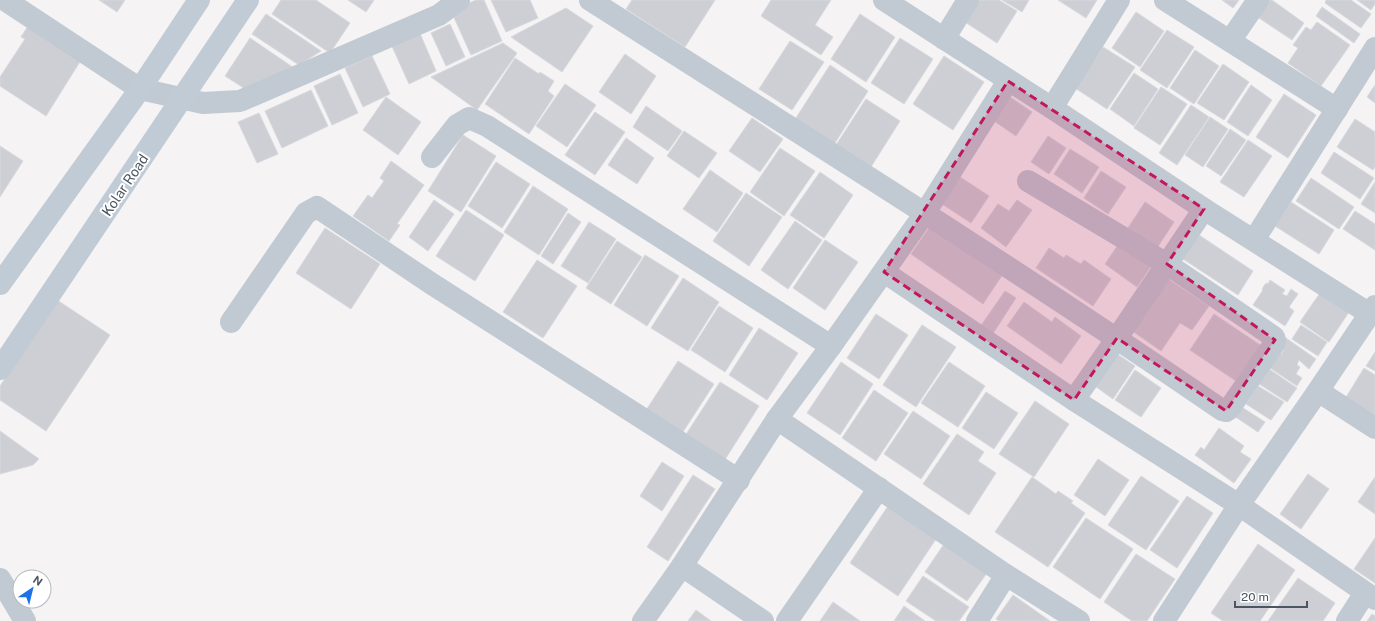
<svg xmlns="http://www.w3.org/2000/svg" width="1375" height="621" font-family="'Public Sans',sans-serif">
	<style>
		.building { fill: #cdcfd5; stroke: #d7d9de }
		.lines { fill: none; stroke-linecap: round; stroke-linejoin: round }
		.street { stroke: #c1cad2; stroke-width: 22 }
		.secondary { stroke: #c1cbd6; stroke-width: 22 }
		.marked { fill: #c2185b; fill-opacity: 0.2; stroke: #c2185b; stroke-width: 3; stroke-dasharray: 8 5; stroke-linejoin: round }
		.labels { text-anchor: middle; stroke-width: 4; stroke-linejoin: round; paint-order: stroke }
		.street-label { font-size: 14px; fill: #4a5661; stroke: #fff }
	</style>
	<rect width="100%" height="100%" fill="#f5f3f3"/>
	<g class="building">
		<path d="M99,0H125L117,12Z"/>
		<path d="M281,0H316L350,23L330,53L272,14Z"/>
		<path d="M348,0H374L366,12Z"/>
		<path d="M476,0H484L502,41L471,55L451,11Z"/>
		<path d="M491,0H530L538,18L506,32Z"/>
		<path d="M632,0H715L685,47L626,9Z"/>
		<path d="M771,0H831L815,25L833,37L821,55L761,16Z"/>
		<path d="M975,0H999L1017,11L997,43L962,20Z"/>
		<path d="M1002,0H1029L1022,12Z"/>
		<path d="M1058,0H1097L1086,18Z"/>
		<path d="M1222,0H1239L1233,8Z"/>
		<path d="M1267,0H1272L1304,23L1292,40L1256,16Z"/>
		<path d="M1326,0H1351L1371,14L1361,28L1325,3Z"/>
		<path d="M1357,0H1375V4L1371,10Z"/>
		<path d="M1322,7L1360,34L1354,43L1316,16Z"/>
		<path d="M566,8L593,26L562,72L511,37Z"/>
		<path d="M1136,12L1164,31L1140,67L1112,48Z"/>
		<path d="M266,14L321,51L299,65L252,34Z"/>
		<path d="M860,14L895,37L866,82L831,59Z"/>
		<path d="M1317,22L1350,45L1321,86L1288,63L1298,48L1293,45L1306,27L1311,30Z"/>
		<path d="M450,24L465,57L446,66L431,33Z"/>
		<path d="M28,26L81,60L46,116L0,86V77L25,39L21,37Z"/>
		<path d="M1167,30L1194,47L1167,88L1140,70Z"/>
		<path d="M419,31L436,71L409,84L391,44Z"/>
		<path d="M250,38L294,68L250,92L225,76Z"/>
		<path d="M900,38L933,59L904,104L871,83Z"/>
		<path d="M790,41L824,62L792,110L759,89Z"/>
		<path d="M503,43L517,53L477,110L431,77Z"/>
		<path d="M1103,47L1135,67L1107,109L1075,88Z"/>
		<path d="M1195,50L1219,66L1194,104L1170,88Z"/>
		<path d="M625,54L656,76L631,114L599,92Z"/>
		<path d="M372,56L390,94L363,107L345,68Z"/>
		<path d="M944,56L984,82L953,130L913,104Z"/>
		<path d="M515,58L539,74L540,72L554,81L548,91L554,96L529,134L485,104Z"/>
		<path d="M1223,64L1249,82L1224,120L1197,103Z"/>
		<path d="M830,65L868,91L833,146L794,121Z"/>
		<path d="M1134,73L1158,89L1134,126L1110,109Z"/>
		<path d="M340,74L358,113L332,125L314,86Z"/>
		<path d="M565,84L596,105L567,147L536,126Z"/>
		<path d="M1251,85L1272,100L1248,136L1227,122Z"/>
		<path d="M1375,85V103L1367,97Z"/>
		<path d="M1161,87L1187,104L1160,145L1134,128Z"/>
		<path d="M311,90L328,126L282,148L265,111Z"/>
		<path d="M1284,94L1316,115L1288,158L1256,137Z"/>
		<path d="M1007,95L1032,112L1016,136L991,119Z"/>
		<path d="M386,97L421,122L398,155L363,130Z"/>
		<path d="M866,99L900,121L869,170L834,148Z"/>
		<path d="M1191,105L1209,117L1177,165L1159,153Z"/>
		<path d="M646,106L682,131L668,151L633,127Z"/>
		<path d="M595,112L625,132L595,175L565,155Z"/>
		<path d="M259,113L278,154L257,163L238,122Z"/>
		<path d="M1210,117L1228,129L1203,167L1185,155Z"/>
		<path d="M752,118L783,139L760,172L729,151Z"/>
		<path d="M1355,119L1375,132V167L1373,170L1337,147Z"/>
		<path d="M1230,129L1246,140L1221,176L1206,166Z"/>
		<path d="M684,131L717,153L699,178L667,156Z"/>
		<path d="M463,135L496,156L461,212L428,191Z"/>
		<path d="M1048,136L1066,148L1049,174L1031,162Z"/>
		<path d="M626,138L654,158L637,184L608,165Z"/>
		<path d="M1248,140L1272,156L1244,197L1220,182Z"/>
		<path d="M0,146L23,161L0,197Z"/>
		<path d="M780,148L815,171L784,216L750,192Z"/>
		<path d="M1070,149L1099,167L1082,193L1054,174Z"/>
		<path d="M1334,152L1374,178L1360,199L1321,173Z"/>
		<path d="M391,161L424,185L397,224L400,225L389,241L353,216L368,195L372,198L384,181L380,178Z"/>
		<path d="M496,162L530,184L502,228L468,206Z"/>
		<path d="M710,170L743,193L717,232L683,209Z"/>
		<path d="M1101,171L1126,187L1108,214L1084,198Z"/>
		<path d="M820,172L853,195L824,238L790,215Z"/>
		<path d="M954,173L989,196L971,223L939,202Z"/>
		<path d="M1311,178L1354,207L1339,229L1296,201Z"/>
		<path d="M1375,182V213L1361,204Z"/>
		<path d="M533,186L568,209L539,255L504,232Z"/>
		<path d="M746,193L782,217L749,266L713,241Z"/>
		<path d="M434,200L454,214L428,251L409,237Z"/>
		<path d="M1017,200L1032,210L1006,247L981,228L998,204L1009,211Z"/>
		<path d="M1145,202L1174,222L1157,248L1128,228Z"/>
		<path d="M1291,202L1334,230L1319,254L1275,226Z"/>
		<path d="M466,210L504,235L475,281L436,256Z"/>
		<path d="M1355,211L1375,224V250L1343,229Z"/>
		<path d="M568,213L581,222L553,264L541,256Z"/>
		<path d="M795,221L822,240L788,289L761,270Z"/>
		<path d="M589,222L616,239L588,283L561,266Z"/>
		<path d="M931,225L1003,274L983,304L911,254Z"/>
		<path d="M325,228L380,264L351,309L296,273Z"/>
		<path d="M1196,233L1253,271L1238,295L1180,257Z"/>
		<path d="M825,240L858,262L825,310L793,288Z"/>
		<path d="M617,241L642,257L611,304L586,288Z"/>
		<path d="M1120,242L1152,265L1137,287L1105,264Z"/>
		<path d="M1049,248L1064,258L1066,255L1081,264L1084,260L1111,279L1093,306L1036,268Z"/>
		<path d="M645,255L679,276L647,326L614,305Z"/>
		<path d="M537,260L577,286L543,338L503,312Z"/>
		<path d="M683,278L719,302L688,351L651,328Z"/>
		<path d="M1168,279L1209,306L1192,330L1180,323L1161,351L1128,328Z"/>
		<path d="M1270,280L1285,290L1282,294L1287,296L1291,289L1298,294L1289,307L1294,311L1285,326L1253,305L1263,290L1262,289L1266,283L1268,284Z"/>
		<path d="M1005,291L1016,298L992,335L980,327Z"/>
		<path d="M1320,293L1349,312L1329,342L1300,322Z"/>
		<path d="M57,300L110,335L46,431L0,400V386Z"/>
		<path d="M1024,302L1052,322L1055,317L1081,336L1061,364L1007,326Z"/>
		<path d="M719,306L753,328L725,372L691,350Z"/>
		<path d="M876,314L908,335L879,379L847,358Z"/>
		<path d="M1214,314L1263,347L1239,383L1190,350Z"/>
		<path d="M922,325L956,347L916,407L883,385Z"/>
		<path d="M1301,325L1327,342L1318,356L1292,339Z"/>
		<path d="M759,328L798,353L767,400L729,375Z"/>
		<path d="M1286,338L1316,359L1309,369L1299,360L1297,365L1300,367L1296,374L1302,378L1297,386L1267,366L1277,352L1281,354L1284,350L1280,347Z"/>
		<path d="M1114,352L1135,366L1113,399L1092,384Z"/>
		<path d="M1375,352V371L1366,366Z"/>
		<path d="M678,361L714,384L679,438L643,415Z"/>
		<path d="M841,362L873,384L840,435L807,413Z"/>
		<path d="M949,362L985,386L958,427L921,403Z"/>
		<path d="M1266,367L1297,388L1287,402L1256,382Z"/>
		<path d="M1364,368L1375,375V418L1345,399Z"/>
		<path d="M1135,370L1161,388L1141,417L1115,400Z"/>
		<path d="M720,382L759,406L724,461L685,436Z"/>
		<path d="M1258,386L1284,402L1271,420L1246,404Z"/>
		<path d="M874,390L908,413L876,461L842,438Z"/>
		<path d="M986,392L1018,413L994,449L962,428Z"/>
		<path d="M1035,401L1069,424L1034,477L999,454Z"/>
		<path d="M1240,406L1265,422L1258,432L1234,416Z"/>
		<path d="M913,411L950,436L921,479L884,454Z"/>
		<path d="M1219,428L1244,446L1240,452L1251,459L1234,483L1195,455L1201,447L1204,450Z"/>
		<path d="M0,431L39,459L33,465L0,474Z"/>
		<path d="M957,434L984,452L978,461L996,473L969,515L923,484Z"/>
		<path d="M1098,459L1129,480L1105,516L1074,495Z"/>
		<path d="M662,462L684,476L662,511L640,496Z"/>
		<path d="M1308,474L1329,489L1301,529L1280,514Z"/>
		<path d="M693,475L715,489L668,561L647,547Z"/>
		<path d="M1141,476L1179,501L1146,550L1108,525Z"/>
		<path d="M1032,477L1056,494L1058,491L1073,501L1071,503L1085,513L1048,567L995,532Z"/>
		<path d="M1375,477V514L1358,502Z"/>
		<path d="M1187,496L1213,513L1177,568L1150,550Z"/>
		<path d="M888,506L936,539L898,596L850,563Z"/>
		<path d="M1086,518L1133,549L1100,599L1053,567Z"/>
		<path d="M1375,538V583L1354,569Z"/>
		<path d="M944,544L987,573L967,601L925,572Z"/>
		<path d="M1258,544L1295,570L1260,621H1223L1211,613Z"/>
		<path d="M1136,554L1175,579L1147,621H1132L1104,602Z"/>
		<path d="M923,576L969,607L959,621H936L906,601Z"/>
		<path d="M1298,578L1335,603L1323,621H1268Z"/>
		<path d="M1013,595L1050,621H999L996,619Z"/>
		<path d="M833,602L860,621H820Z"/>
		<path d="M904,606L925,621H894Z"/>
		<path d="M696,610L711,621H688Z"/>
		<path d="M1372,614L1375,616V621H1367Z"/>
	</g>
	<g class="lines">
		<g class="street">
			<path d="M5,0L140,89L203,103L240,101L439,15L459,0"/>
			<path d="M590,0C802,135 1015,268 1222,410L1226,411L1229,409L1274,344L1275,340L1274,337L1167,264L1028,181"/>
			<path d="M884,0L1052,108L1204,209L1370,314"/>
			<path d="M1165,0L1337,109"/>
			<path d="M944,39L968,0"/>
			<path d="M1230,41L1258,0"/>
			<path d="M1052,108L1119,0"/>
			<path d="M432,157L457,125L469,118L487,126L831,346"/>
			<path d="M1254,240L1375,48"/>
			<path d="M884,272L1074,400L1239,505L1375,599"/>
			<path d="M231,322L306,213L317,207L432,284L739,480"/>
			<path d="M1318,391L1375,428"/>
			<path d="M1074,400L1117,338L1204,209"/>
			<path d="M777,419L1006,575L1079,621"/>
			<path d="M682,566L763,621"/>
			<path d="M0,579L25,621"/>
			<path d="M643,621L682,566L777,419L831,346L925,213L1008,81"/>
			<path d="M787,621L879,488"/>
			<path d="M977,621L1006,575"/>
			<path d="M1164,621L1239,505L1318,391L1375,306"/>
			<path d="M1347,621L1365,593"/>
		</g>
		<g class="secondary">
			<path d="M0,284L140,89L199,0"/>
			<path d="M0,369L248,0"/>
		</g>
	</g>
	<path class="marked" d="M1008,81L1204,209L1167,264L1275,340L1226,411L1117,338L1074,400L884,272Z"/>
	<g class="labels">
		<g class="street-label">
			<text transform="translate(125 185) rotate(-56)" y="5">Kolar Road</text>
		</g>
	</g>
	<g transform="translate(32 589) rotate(35)"><circle r="19" fill="#ffffff" stroke="#b7bbc0"/>
	<path d="M0-3L7 15L0 10L-7 15Z" fill="#1a73e8"/>
	<text y="-6" font-size="11" font-weight="bold" text-anchor="middle" fill="#4a5661">N</text>
	</g>
	<path d="M1235 601v6h72v-6" fill="none" stroke="#4a5661" stroke-width="2"/>
	<text x="1241" y="601" font-size="12" fill="#4a5661" stroke="#ffffff" stroke-width="3" paint-order="stroke">20 m</text>
</svg>
